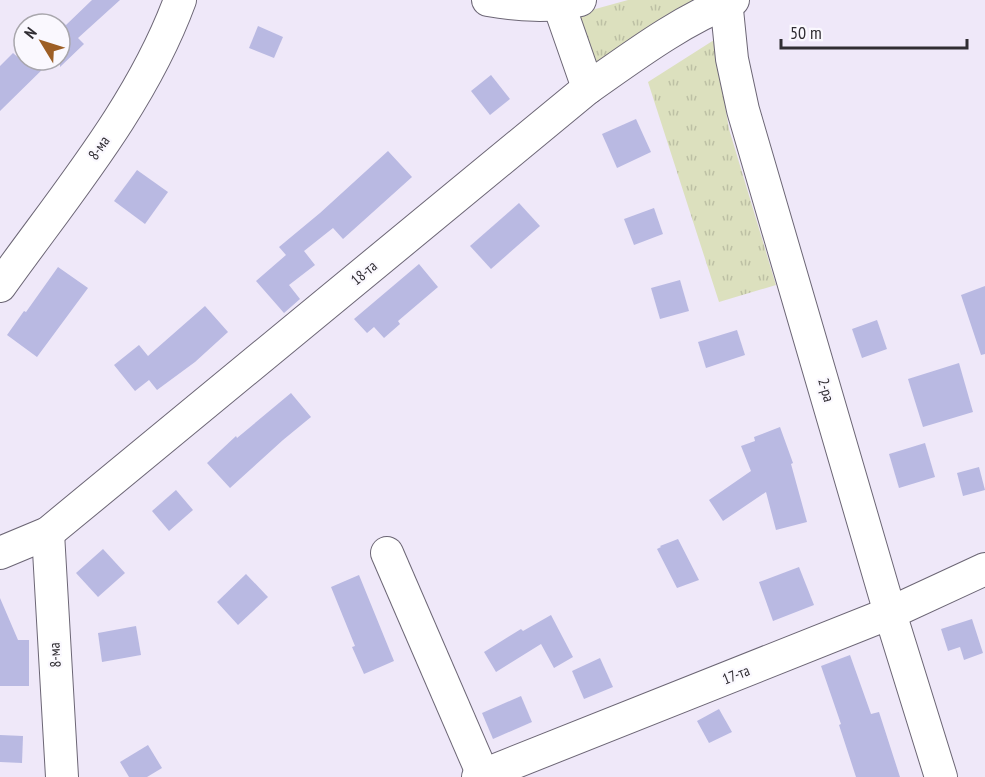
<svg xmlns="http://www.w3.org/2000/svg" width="985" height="777" font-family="'PT Sans Narrow',sans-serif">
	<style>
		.grass { fill: url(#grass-tufts) }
		.building { fill: #b9b9e2 }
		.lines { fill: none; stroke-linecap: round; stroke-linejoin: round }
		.minor-casing { stroke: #6c6675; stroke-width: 34 }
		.minor { stroke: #fff; stroke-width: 32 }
		.labels { text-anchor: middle; stroke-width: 4.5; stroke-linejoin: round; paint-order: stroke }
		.street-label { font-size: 15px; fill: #302d33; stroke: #faf8fe }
	</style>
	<defs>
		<pattern id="grass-tufts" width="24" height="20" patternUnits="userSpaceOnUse" patternTransform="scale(1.5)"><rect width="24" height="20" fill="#dce0be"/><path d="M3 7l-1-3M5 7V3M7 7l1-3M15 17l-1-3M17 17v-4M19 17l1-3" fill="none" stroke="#bdc0a4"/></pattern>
	</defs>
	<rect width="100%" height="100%" fill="#efe8f9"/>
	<g class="grass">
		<path d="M628,0H695L589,73L570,16Z"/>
		<path d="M714,40L729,129L776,285L719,302L648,82Z"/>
	</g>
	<g class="building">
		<path d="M92,0H120L78,38L84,44L60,67V20L66,25Z"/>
		<path d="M258,26L283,37L274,58L249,48Z"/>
		<path d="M13,53L21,60H52L0,111V66Z"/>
		<path d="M491,75L510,99L490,115L471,91Z"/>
		<path d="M636,119L651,152L617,168L602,134Z"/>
		<path d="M388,151L412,177L343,239L333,228L304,251L315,265L289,285L300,299L284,313L256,281L286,255L279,247L320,213Z"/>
		<path d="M137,170L168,192L145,224L114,201Z"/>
		<path d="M519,203L540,226L491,269L470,246Z"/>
		<path d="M654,208L663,234L634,245L624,219Z"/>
		<path d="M419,264L438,287L398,321L400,324L384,338L374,327L367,333L354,319Z"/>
		<path d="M58,267L88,288L37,357L7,335L24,311L26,312Z"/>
		<path d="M680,280L689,311L660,319L651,288Z"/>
		<path d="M985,286V354L981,355L961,295Z"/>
		<path d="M205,306L228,332L195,362L157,390L149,380L135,391L114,365L139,345L148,356Z"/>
		<path d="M877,320L887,349L862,358L852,329Z"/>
		<path d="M737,330L745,355L706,368L698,342Z"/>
		<path d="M959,363L973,412L923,427L908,379Z"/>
		<path d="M291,393L311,417L283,440L230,488L207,463L236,436L237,438Z"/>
		<path d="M780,427L793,463L791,464L807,522L776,530L766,492L723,521L709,500L751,471L741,446L755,441L754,437Z"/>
		<path d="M925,443L935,477L899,488L889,454Z"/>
		<path d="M979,467L985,490L963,496L957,473Z"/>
		<path d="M176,490L193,510L169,531L152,511Z"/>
		<path d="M678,539L699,580L677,588L657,549L661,547L660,546Z"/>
		<path d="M103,549L125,573L98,597L76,573Z"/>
		<path d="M799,567L814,605L773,621L759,582Z"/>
		<path d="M246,574L268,597L238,625L217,602Z"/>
		<path d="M359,575L394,661L364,674L352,647L355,646L331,587Z"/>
		<path d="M0,598L18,640H29V686H0Z"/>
		<path d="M551,615L573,657L554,668L541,644L496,672L484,652L521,629L523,631Z"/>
		<path d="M972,619L983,653L964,660L960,647L948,651L941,629Z"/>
		<path d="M136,626L141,655L102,662L98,633Z"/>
		<path d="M850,655L871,714L879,712L900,777H856L839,725L841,724L821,666Z"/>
		<path d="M600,658L613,687L584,699L572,671Z"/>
		<path d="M521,696L532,722L493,739L482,713Z"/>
		<path d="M719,709L732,732L709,743L697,721Z"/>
		<path d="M0,735L23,736L22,763L0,762Z"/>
		<path d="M148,745L162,768L147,777H129L120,762Z"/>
	</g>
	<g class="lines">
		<defs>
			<g id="minor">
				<path d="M488,0C519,5 550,8 580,0"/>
				<path d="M726,0L732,59L743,110L890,613L941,777"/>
				<path d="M559,5L588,88"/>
				<path d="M0,286C65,195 141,106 180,0"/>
				<path d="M48,533L62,777"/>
				<path d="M0,553L48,533L588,88C635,55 680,21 733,0"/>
				<path d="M387,553L483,775"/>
				<path d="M478,777L890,613L985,569"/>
			</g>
		</defs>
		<use href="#minor" class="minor-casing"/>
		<use href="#minor" class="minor"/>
	</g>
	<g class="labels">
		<g class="street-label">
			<text transform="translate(99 148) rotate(-55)" y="5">8-ма</text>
			<text transform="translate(364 273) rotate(-40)" y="5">18-та</text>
			<text transform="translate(826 390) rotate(74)" y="5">2-ра</text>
			<text transform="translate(55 655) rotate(-93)" y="5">8-ма</text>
			<text transform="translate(736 675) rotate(-22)" y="5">17-та</text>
		</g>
	</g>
	<g transform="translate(42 42) rotate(308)"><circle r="28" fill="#faf8fe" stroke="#a9a7ad" stroke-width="1.5"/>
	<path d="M0-4.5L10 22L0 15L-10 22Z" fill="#9d5e25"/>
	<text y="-9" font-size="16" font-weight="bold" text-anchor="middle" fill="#302d33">N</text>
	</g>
	<path d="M781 39v9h186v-9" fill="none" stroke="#302d33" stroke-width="3"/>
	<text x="790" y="39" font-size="18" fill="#302d33" stroke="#faf8fe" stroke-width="4.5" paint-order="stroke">50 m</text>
</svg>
